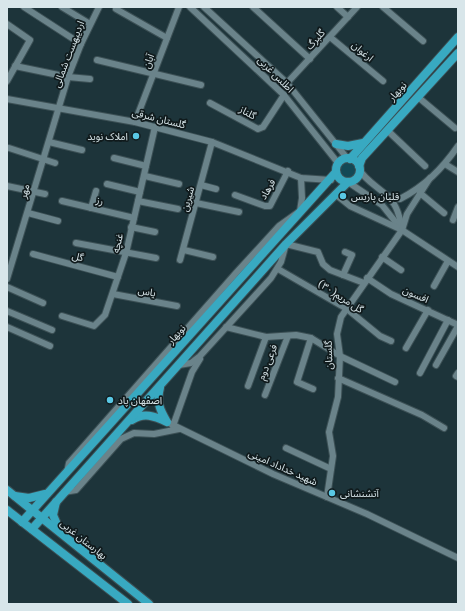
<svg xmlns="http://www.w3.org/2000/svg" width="465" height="611" font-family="Merriweather,'Noto Sans Arabic',serif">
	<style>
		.green { fill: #134956 }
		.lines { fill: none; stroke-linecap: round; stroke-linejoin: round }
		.minor-casing { stroke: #3c5055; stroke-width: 8 }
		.major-casing { stroke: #3c5055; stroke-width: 10 }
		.minor { stroke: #6a838a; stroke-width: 6 }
		.major { stroke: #38a9c1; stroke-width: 8 }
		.poi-dot { fill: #59c8e5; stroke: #101a1c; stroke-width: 1.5 }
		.labels { text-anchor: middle; stroke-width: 3.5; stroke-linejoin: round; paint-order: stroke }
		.street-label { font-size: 10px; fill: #d8e6ea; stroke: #101a1c }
		.poi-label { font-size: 10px; fill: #d8e6ea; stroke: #101a1c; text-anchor: start }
	</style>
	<rect width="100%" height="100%" fill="#1d343a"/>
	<circle class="green" cx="348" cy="170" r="8"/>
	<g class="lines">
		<defs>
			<g id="minor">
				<path d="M24,7L81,44"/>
				<path d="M62,7L90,24"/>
				<path d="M190,7L284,95L338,163"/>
				<path d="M204,7L287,83L347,158"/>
				<path d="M253,7L310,59"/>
				<path d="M337,7L348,17"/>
				<path d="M383,7L423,41"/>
				<path d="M116,9L167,38"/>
				<path d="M7,24L30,40L7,81"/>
				<path d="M330,37L383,81"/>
				<path d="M97,60L201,85"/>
				<path d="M15,66L68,77L90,79"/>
				<path d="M287,83L357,7"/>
				<path d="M418,97L455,128"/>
				<path d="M7,99L135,122L212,142L301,178L331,180"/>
				<path d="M210,103L258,129L263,127L284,95"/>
				<path d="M135,122L179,7"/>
				<path d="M387,130L425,166"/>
				<path d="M49,142L82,150"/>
				<path d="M9,148L55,163"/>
				<path d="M114,158L146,166"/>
				<path d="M445,164L458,172"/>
				<path d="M359,169C367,184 386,190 394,204C399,212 400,220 402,228"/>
				<path d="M145,176L179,184"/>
				<path d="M348,182L382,205L402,230L458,267"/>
				<path d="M107,184L140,192"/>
				<path d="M201,185L216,189"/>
				<path d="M7,186L45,194"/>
				<path d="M420,193L444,213"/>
				<path d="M335,194L350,206L400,229"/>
				<path d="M235,195L265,206H270L288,171"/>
				<path d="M387,196L400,199C425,186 442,169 458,146"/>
				<path d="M62,201L134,218"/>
				<path d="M138,201L178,209"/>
				<path d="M196,203L239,212"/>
				<path d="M91,208L96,191"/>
				<path d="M28,213L58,221"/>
				<path d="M453,220L458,207"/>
				<path d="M131,227L155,232"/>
				<path d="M76,243L156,258"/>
				<path d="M184,250L213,257"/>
				<path d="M33,254L118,277"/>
				<path d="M382,257L401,270"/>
				<path d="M180,260L212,142"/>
				<path d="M278,269L347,309L380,336L391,341"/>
				<path d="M343,275L352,255L345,252"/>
				<path d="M367,278L391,294L458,325"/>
				<path d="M7,279L68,77L81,44L99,7"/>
				<path d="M434,286L448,261"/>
				<path d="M7,287L43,303"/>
				<path d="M113,294L177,306"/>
				<path d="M7,311L52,330"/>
				<path d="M62,316L94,326L105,315L126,253L155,127"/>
				<path d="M7,327L50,346"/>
				<path d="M226,327L266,337L296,335L311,338L340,356L395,382"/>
				<path d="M311,338L297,382L313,389"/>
				<path d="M406,348L428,310"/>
				<path d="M179,365L191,363L200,356L271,278L281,262L286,244L318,252L323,264L330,270L364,283"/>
				<path d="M436,365L458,326"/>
				<path d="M420,373L448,320"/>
				<path d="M458,373L456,376L458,377"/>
				<path d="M338,378L422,415L444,428"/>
				<path d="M248,386L266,337"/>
				<path d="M265,395L288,336"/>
				<path d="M167,422L273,474L367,514L458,558"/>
				<path d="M173,426L192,372L200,359"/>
				<path d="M286,448L331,469"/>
				<path d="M67,472L69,463L236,273L279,226L300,211L302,198L301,178"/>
				<path d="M64,492L76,490L121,439L134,433L154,434L179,429"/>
				<path d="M327,497L333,456L329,432L338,397L340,356L337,334L341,317L402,230L407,214L430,178"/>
			</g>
			<g id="major">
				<path d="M336,144L348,146L363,143"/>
				<circle cx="348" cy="170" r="12"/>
				<path d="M350,159L458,37"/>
				<path d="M359,166L362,158L458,53"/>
				<path d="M132,420C144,412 154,416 167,422C160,410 156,402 160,388"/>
				<path d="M7,490L149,604"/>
				<path d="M15,496L29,498L45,494"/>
				<path d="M56,502L53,515L60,531"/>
				<path d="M7,510L128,604"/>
				<path d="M22,522L336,172"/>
				<path d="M32,529L286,244L348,182"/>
			</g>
		</defs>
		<use href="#minor" class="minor-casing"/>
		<use href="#major" class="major-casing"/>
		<use href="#minor" class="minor"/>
		<use href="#major" class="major"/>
	</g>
	<g class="poi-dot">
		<circle cx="136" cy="136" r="4"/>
		<circle cx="343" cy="196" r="4"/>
		<circle cx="110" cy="400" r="4"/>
		<circle cx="332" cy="493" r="4"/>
	</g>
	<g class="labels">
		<g class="street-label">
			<text transform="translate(315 39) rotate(-48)" y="4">گلبرگ</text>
			<text transform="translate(363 51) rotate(40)" y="4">ارغوان</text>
			<text transform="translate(68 54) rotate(-69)" y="4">اردیبهست شمالی</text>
			<text transform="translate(148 61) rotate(-70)" y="4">آبان</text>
			<text transform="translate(276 74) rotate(45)" y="4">اطلس غربی</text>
			<text transform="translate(397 91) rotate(-48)" y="4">نوبهار</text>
			<text transform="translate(248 112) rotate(29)" y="4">گلناز</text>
			<text transform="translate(159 118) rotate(14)" y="4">گلستان شرقی</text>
			<text transform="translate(267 189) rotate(-60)" y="4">فرهاد</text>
			<text transform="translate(24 191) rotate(-74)" y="4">مهر</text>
			<text transform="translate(187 199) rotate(-75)" y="4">شیرین</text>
			<text transform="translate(100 200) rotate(14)" y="4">رز</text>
			<text transform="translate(117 243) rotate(-77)" y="4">غنچه</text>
			<text transform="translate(78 256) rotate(15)" y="4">گل</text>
			<text transform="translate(147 291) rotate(11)" y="4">یاس</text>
			<text transform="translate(416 294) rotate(24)" y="4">افسون</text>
			<text transform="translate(341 296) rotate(33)" y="4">گل مریم(۳۰)</text>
			<text transform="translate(176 334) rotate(-48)" y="4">نوبهار</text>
			<text transform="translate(328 355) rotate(-92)" y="4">گلستان</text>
			<text transform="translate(267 362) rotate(-69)" y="4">فرعی دوم</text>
			<text transform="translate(283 467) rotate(24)" y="4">شهید خداداد امینی</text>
			<text transform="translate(84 539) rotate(39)" y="4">بهارستان غربی</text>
		</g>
		<g class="poi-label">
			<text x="128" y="140" text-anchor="end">املاک نوید</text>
			<text x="351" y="200">قلیان پاریس</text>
			<text x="118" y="404">اصفهان پاد</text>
			<text x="340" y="497">آتشنشانی</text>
		</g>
	</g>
	<rect width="465" height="611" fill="none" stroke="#d8e6ea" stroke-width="16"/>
</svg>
